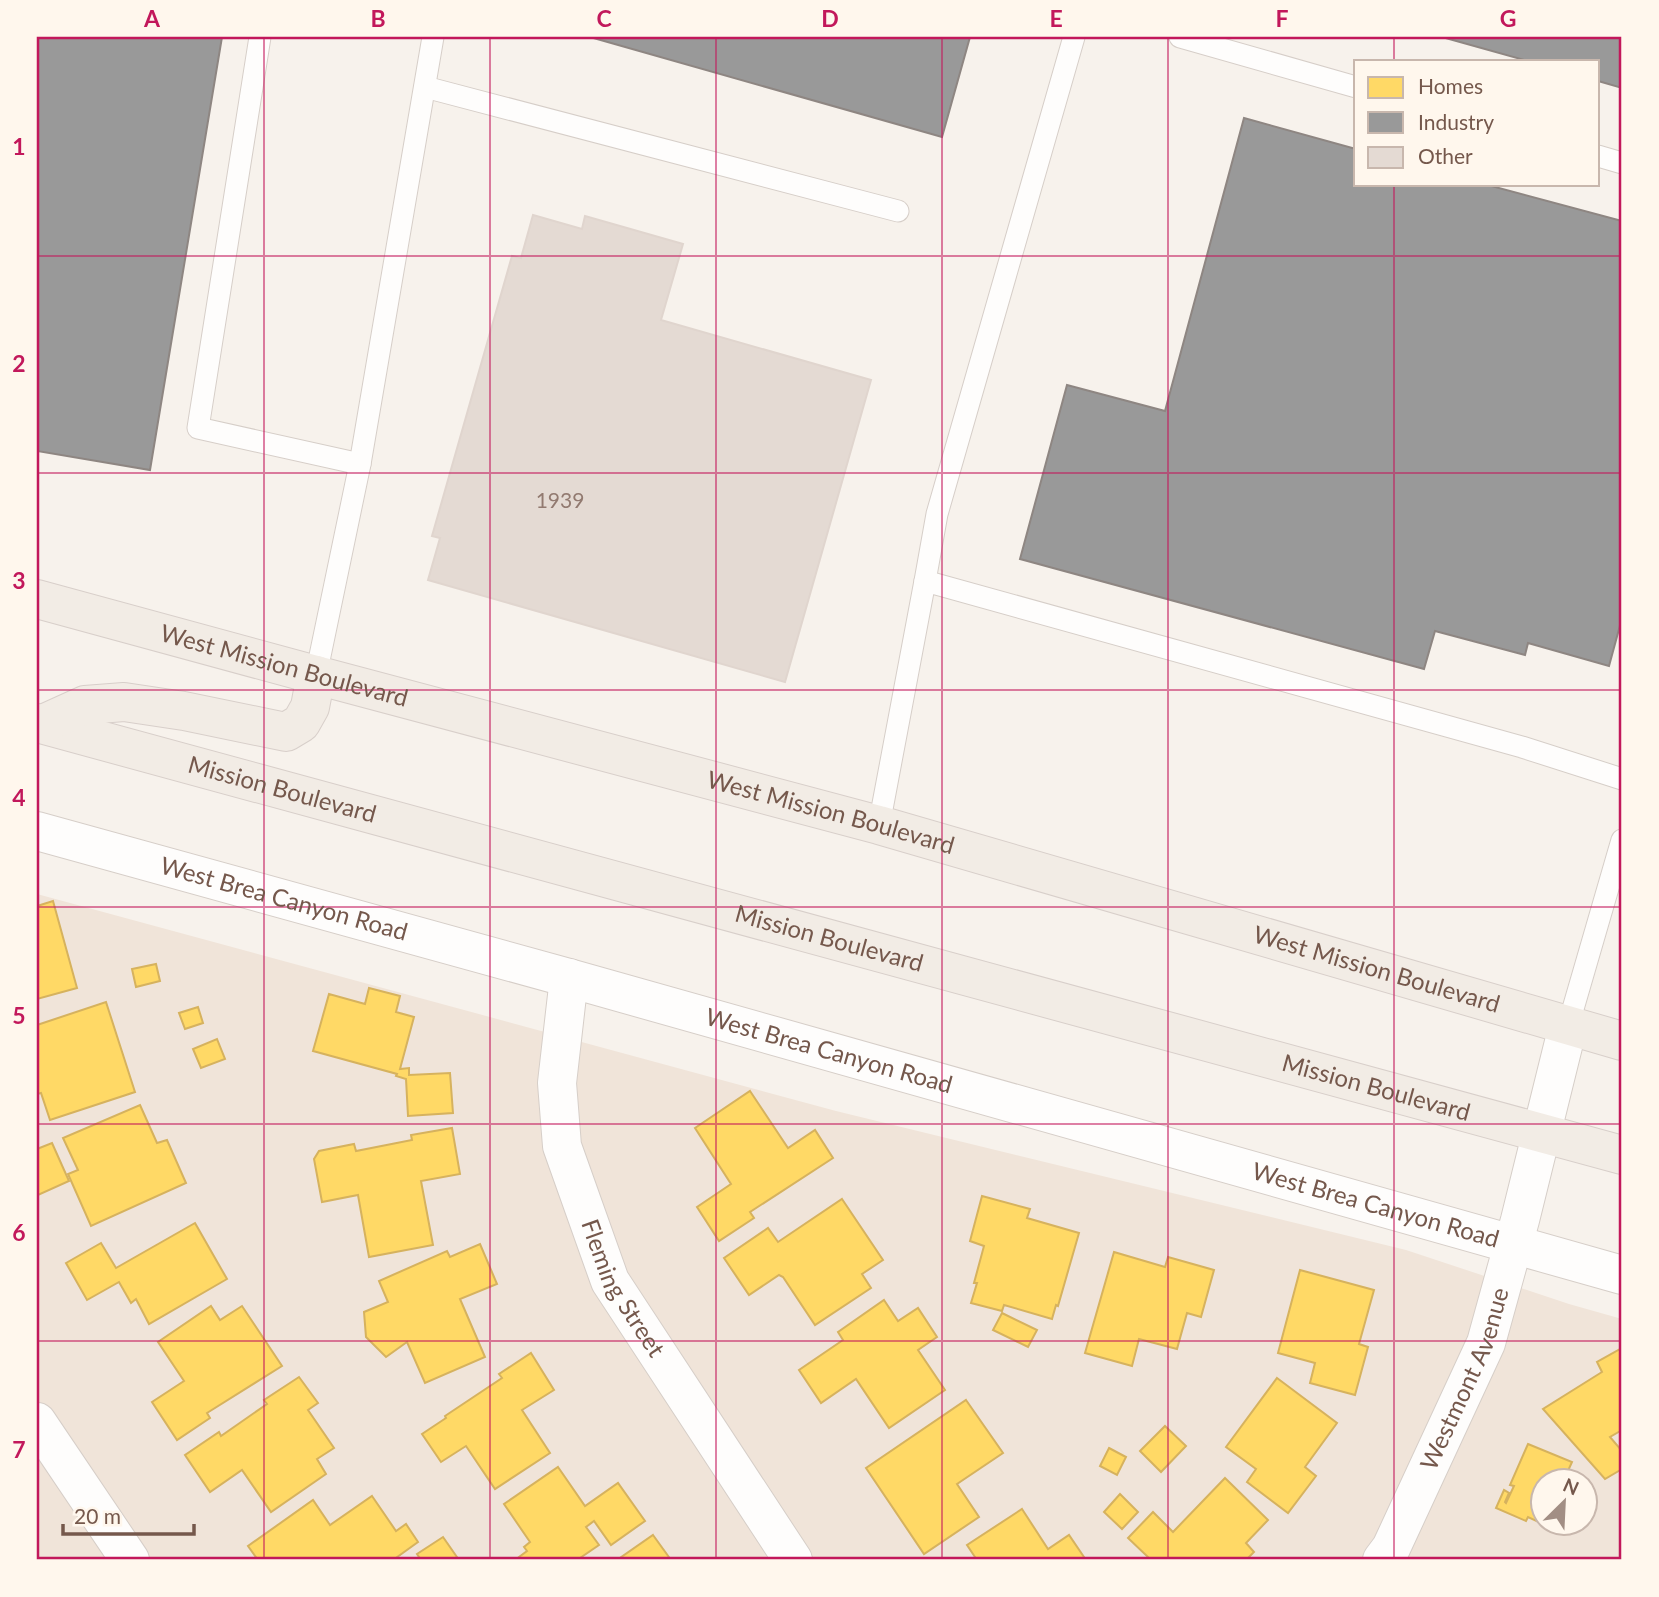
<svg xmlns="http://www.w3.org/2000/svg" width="1659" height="1597" font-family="Lato,sans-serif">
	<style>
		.residential { fill: #f0e4d9; fill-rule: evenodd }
		.homes { fill: #ffd966; stroke: #d6b25e; stroke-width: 2 }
		.industry { fill: #999; stroke: #8e8682; stroke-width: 2 }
		.building { fill: #e4dad3; stroke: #e0d5ce; stroke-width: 2 }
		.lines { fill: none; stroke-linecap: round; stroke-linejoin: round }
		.lane-casing { stroke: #d6cec8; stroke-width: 23 }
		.street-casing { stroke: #d6cec8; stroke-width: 40 }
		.primary-casing { stroke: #d8cfca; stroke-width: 40 }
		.lane { stroke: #fefdfc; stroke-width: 21 }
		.street { stroke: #fefdfc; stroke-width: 38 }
		.primary { stroke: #f2ece5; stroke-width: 38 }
		.grid { fill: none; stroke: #c2185b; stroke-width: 2; stroke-opacity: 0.55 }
		.labels { text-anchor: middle; stroke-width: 7; stroke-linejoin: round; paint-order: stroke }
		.number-label { font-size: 21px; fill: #927a70 }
		.street-label { font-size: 24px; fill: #75584c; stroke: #fff7ed }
		.neatline { fill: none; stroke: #c2185b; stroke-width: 2.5 }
		.grid-label { font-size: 23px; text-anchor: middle; font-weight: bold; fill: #c2185b }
	</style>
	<rect width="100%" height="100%" fill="#f7f2ec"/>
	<path class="residential" d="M37,894L836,1111L1406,1250L1569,1304L1622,1319V1560H37ZM1544,1482H1586V1524H1544Z"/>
	<g class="homes">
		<path d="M53,901L77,988L37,999V906Z"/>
		<path d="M156,964L160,981L136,987L132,969Z"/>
		<path d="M369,988L400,996L396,1012L414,1017L400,1069L409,1068V1075L450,1073L453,1113L408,1116L406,1079L396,1076L397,1074L313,1051L329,994L365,1004Z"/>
		<path d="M106,1002L135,1092L50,1120L41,1093L37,1094V1025Z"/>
		<path d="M198,1007L203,1023L185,1029L179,1013Z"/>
		<path d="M217,1039L225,1059L201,1068L193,1049Z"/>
		<path d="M750,1091L788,1148L815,1130L833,1158L750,1212L754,1218L719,1241L697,1207L731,1184L695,1128Z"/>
		<path d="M140,1105L157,1143L167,1140L186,1183L91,1226L68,1174L78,1170L63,1138Z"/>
		<path d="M452,1128L460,1174L421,1181L433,1245L369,1257L358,1195L322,1202L314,1159L319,1151L354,1144L356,1151L412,1140L411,1135Z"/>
		<path d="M52,1143L69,1181L38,1195L37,1149Z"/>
		<path d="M982,1196L1030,1209L1027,1218L1079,1233L1058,1306L1056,1305L1052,1319L1004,1305L1002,1311L971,1303L977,1283H974L984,1246L970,1241Z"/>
		<path d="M842,1199L883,1260L862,1274L871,1288L815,1325L783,1277L779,1275L749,1295L724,1258L768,1228L778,1242Z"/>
		<path d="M195,1223L227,1279L149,1324L136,1299L131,1303L119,1282L87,1300L66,1263L101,1243L116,1268Z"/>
		<path d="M480,1244L497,1284L460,1299L485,1357L425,1383L407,1342L386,1357L366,1337L364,1312L388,1302L379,1281L447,1251L450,1257Z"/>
		<path d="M1114,1252L1165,1267L1168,1257L1214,1270L1201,1317L1187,1313L1177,1349L1139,1339L1132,1366L1085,1353Z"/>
		<path d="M1300,1270L1374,1290L1359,1344L1368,1347L1355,1395L1310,1383L1315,1363L1278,1353Z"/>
		<path d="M884,1300L898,1321L918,1308L937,1337L918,1350L945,1390L889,1428L856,1379L821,1403L799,1370L843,1340L838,1332Z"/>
		<path d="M211,1306L220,1320L242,1306L282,1366L207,1413L210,1418L177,1440L152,1402L184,1381L158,1342Z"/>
		<path d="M1002,1313L1037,1330L1028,1347L993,1330Z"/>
		<path d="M1622,1348V1430L1610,1437L1622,1451V1469L1605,1479L1543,1409L1602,1372L1597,1362Z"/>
		<path d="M531,1353L554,1390L522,1410L550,1453L495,1489L466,1446L441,1462L422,1434L446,1418L445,1416L502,1378L499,1374Z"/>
		<path d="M299,1377L318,1403L308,1410L334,1448L317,1459L326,1474L271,1512L242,1470L210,1492L185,1455L219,1432L221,1436L267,1404L264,1400Z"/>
		<path d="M1277,1378L1337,1423L1305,1467L1316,1476L1288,1513L1247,1482L1256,1469L1226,1447Z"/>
		<path d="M966,1400L1003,1453L957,1484L979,1517L924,1554L866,1468Z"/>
		<path d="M1165,1426L1186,1446L1161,1472L1140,1451Z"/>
		<path d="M1528,1444L1572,1462L1563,1482H1544L1543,1524L1528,1517L1526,1521L1496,1508L1504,1490L1509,1493L1505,1502L1506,1503L1514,1486L1510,1485Z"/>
		<path d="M1109,1448L1126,1457L1117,1475L1100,1466Z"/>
		<path d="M558,1467L585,1506L618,1483L645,1521L611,1545L594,1521L586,1527L599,1545L577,1560H515L527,1551L524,1547L530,1542L504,1504Z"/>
		<path d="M1225,1478L1268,1520L1246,1543L1254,1552L1246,1560L1230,1559L1145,1560L1148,1557L1128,1538L1153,1512L1173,1532Z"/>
		<path d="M1120,1494L1138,1512L1122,1529L1104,1512Z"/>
		<path d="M372,1496L396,1531L406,1524L418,1542L393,1560H258L248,1546L313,1500L330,1525Z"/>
		<path d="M1022,1509L1048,1549L1069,1535L1086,1560H977L967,1545Z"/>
		<path d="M653,1535L671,1560H617Z"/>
		<path d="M443,1537L459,1560H421L417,1554Z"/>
	</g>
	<g class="industry">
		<path d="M37,37H222L150,470L37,451Z"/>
		<path d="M590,37H970L942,137Z"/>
		<path d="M1442,37H1622V88L1598,81V61H1528Z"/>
		<path d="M1244,118L1356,149V184H1484L1622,221V618L1609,666L1528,643L1525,655L1435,631L1424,669L1020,559L1067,385L1165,411Z"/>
	</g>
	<path class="building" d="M533,215L582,229L585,216L683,244L661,320L871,380L785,682L428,580L440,538L432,536L512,256L521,258Z"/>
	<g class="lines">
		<defs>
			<g id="lane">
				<path d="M260,37L198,428L360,464"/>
				<path d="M1180,37L1356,87"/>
				<path d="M425,87L898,211"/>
				<path d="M1598,156L1622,163"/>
				<path d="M925,581L937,514L1074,37"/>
				<path d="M316,675L360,464L433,37"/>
				<path d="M879,825L925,581L1522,747L1622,779"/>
				<path d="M1568,1026L1622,840"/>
			</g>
			<g id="street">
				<path id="s1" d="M37,831L569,978L1622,1275"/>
				<path id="s2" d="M569,978L557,1083L562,1146L610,1281L793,1560"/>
				<path d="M37,1422L130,1560"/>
				<path id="s3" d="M1382,1560L1391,1548L1486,1343L1520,1220L1568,1026"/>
			</g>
			<g id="primary">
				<path id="s4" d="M37,599L316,675L879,825L1622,1041"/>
				<path id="s5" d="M37,723L1622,1155"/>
				<path d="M43,724L85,705L124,702L184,711L286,732L301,723L310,707L316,675"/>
			</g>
		</defs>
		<use href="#lane" class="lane-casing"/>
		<use href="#street" class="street-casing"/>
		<use href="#primary" class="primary-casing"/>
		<use href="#lane" class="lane"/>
		<use href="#street" class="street"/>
		<use href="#primary" class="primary"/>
	</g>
	<path class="grid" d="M264,37V1560M490,37V1560M716,37V1560M942,37V1560M1168,37V1560M1394,37V61M1394,184V1560M37,256H1622M37,473H1622M37,690H1622M37,907H1622M37,1124H1622M37,1341H1622"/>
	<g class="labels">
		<g class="number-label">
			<text x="560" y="508">1939</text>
		</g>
		<g class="street-label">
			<text dy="8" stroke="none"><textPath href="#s4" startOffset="256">West Mission Boulevard</textPath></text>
			<text dy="8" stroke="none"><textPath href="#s5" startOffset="254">Mission Boulevard</textPath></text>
			<text dy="8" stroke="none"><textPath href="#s4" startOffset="822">West Mission Boulevard</textPath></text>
			<text dy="8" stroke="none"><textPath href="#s1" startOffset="256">West Brea Canyon Road</textPath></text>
			<text dy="8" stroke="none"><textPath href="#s5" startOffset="821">Mission Boulevard</textPath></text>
			<text dy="8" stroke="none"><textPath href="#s4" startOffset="1390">West Mission Boulevard</textPath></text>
			<text dy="8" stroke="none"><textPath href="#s1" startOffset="822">West Brea Canyon Road</textPath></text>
			<text dy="8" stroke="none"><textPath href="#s5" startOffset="1388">Mission Boulevard</textPath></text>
			<text dy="8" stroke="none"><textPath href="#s1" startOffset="1390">West Brea Canyon Road</textPath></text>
			<text dy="8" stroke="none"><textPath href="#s2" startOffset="324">Fleming Street</textPath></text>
			<text dy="8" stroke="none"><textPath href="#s3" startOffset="200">Westmont Avenue</textPath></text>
		</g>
	</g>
	<rect width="1659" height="1597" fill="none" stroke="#fff7ed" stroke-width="77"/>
	<rect x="1354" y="60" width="245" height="126" fill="#fff7ed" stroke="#c8b7ad" stroke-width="2"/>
	<rect x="1368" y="77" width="35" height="21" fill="#ffd966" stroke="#c8b7ad" stroke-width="2"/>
	<text x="1418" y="94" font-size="21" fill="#75584c">Homes</text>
	<rect x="1368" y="112" width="35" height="21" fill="#999999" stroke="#c8b7ad" stroke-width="2"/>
	<text x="1418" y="130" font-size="21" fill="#75584c">Industry</text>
	<rect x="1368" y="147" width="35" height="21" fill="#e4dad3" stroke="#c8b7ad" stroke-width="2"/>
	<text x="1418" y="164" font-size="21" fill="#75584c">Other</text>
	<g transform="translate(1564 1502) rotate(24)"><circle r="33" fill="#fff7ed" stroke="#c8b7ad" stroke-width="2"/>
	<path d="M0-5L12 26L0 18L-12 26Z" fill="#a28e84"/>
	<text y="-10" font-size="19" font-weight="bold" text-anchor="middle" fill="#75584c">N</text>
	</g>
	<path d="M63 1524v10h131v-10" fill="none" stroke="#75584c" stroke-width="3.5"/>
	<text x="74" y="1524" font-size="21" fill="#75584c" stroke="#fff7ed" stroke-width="5" paint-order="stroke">20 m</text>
	<rect x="38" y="38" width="1582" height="1520" class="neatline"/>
	<g class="grid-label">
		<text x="152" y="27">A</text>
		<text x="378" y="27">B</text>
		<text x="604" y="27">C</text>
		<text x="830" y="27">D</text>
		<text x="1056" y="27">E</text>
		<text x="1282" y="27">F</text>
		<text x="1508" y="27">G</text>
		<text x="19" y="155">1</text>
		<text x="19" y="372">2</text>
		<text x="19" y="589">3</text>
		<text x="19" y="806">4</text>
		<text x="19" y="1024">5</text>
		<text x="19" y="1241">6</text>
		<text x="19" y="1458">7</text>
	</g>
</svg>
